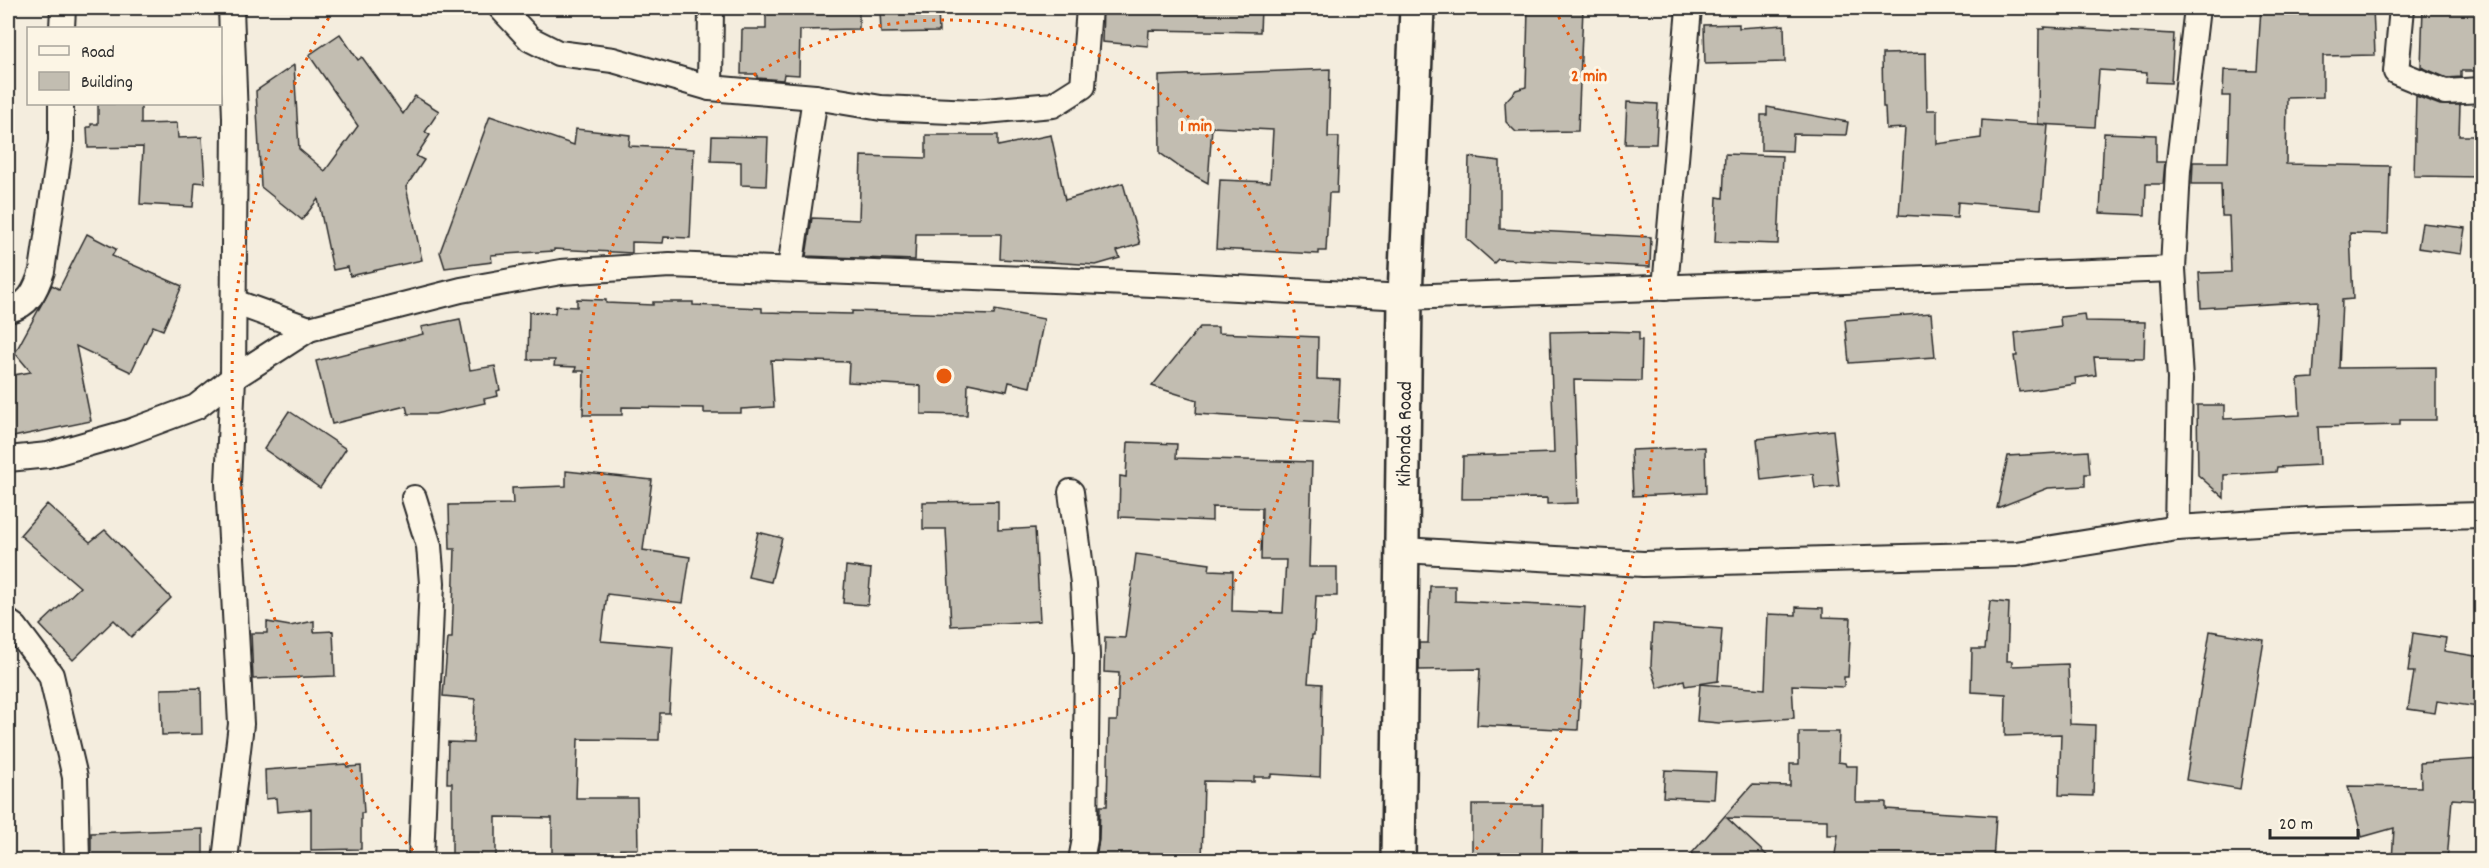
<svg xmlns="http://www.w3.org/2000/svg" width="2489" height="868" font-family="Dekko,sans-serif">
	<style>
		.building { fill: #c2bdb1; stroke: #2b2b2b; stroke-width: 1.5 }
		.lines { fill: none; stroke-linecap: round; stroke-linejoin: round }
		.street-casing { stroke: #2b2b2b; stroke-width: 28 }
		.secondary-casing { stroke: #2b2b2b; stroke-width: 38 }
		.street { stroke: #fcf5e5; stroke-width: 24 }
		.secondary { stroke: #fcf5e5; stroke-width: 33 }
		.ring { fill: none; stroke: #e8590c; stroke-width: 3; stroke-dasharray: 3 6 }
		.labels { text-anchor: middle; stroke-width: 6; stroke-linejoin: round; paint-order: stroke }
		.street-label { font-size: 21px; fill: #2b2b2b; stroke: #fcf5e5 }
		.centre { fill: #e8590c; stroke: #fcf5e5; stroke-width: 3 }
		.ring-label { font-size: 18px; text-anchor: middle; font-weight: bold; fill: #e8590c; stroke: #fcf5e5; stroke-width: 6; stroke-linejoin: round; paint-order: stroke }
	</style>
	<rect width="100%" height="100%" fill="#f4edde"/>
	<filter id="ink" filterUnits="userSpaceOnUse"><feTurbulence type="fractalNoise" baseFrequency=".0167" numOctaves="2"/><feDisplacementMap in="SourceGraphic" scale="12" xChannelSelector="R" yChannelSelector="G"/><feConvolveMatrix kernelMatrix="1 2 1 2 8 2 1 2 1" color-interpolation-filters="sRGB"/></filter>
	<g filter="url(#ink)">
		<g class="building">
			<path d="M766,8H859V29L800,30L799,75L784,74L783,80L757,78V74H741L742,29H766Z"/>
			<path d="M880,8H938L939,32L881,33Z"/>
			<path d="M1103,8H1261L1260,32L1149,30L1148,46L1102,42Z"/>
			<path d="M1528,8H1583L1578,131L1516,132L1506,122L1505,102L1516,90L1526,87Z"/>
			<path d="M2261,8H2373L2375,55L2323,56V97L2287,98L2286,164L2390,166L2388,234L2350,233L2353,299L2342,300L2339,368L2436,367V420H2400V425L2318,427L2320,465L2277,467L2276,472L2224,475V498L2198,475L2197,405H2224V419L2300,415L2298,379L2313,378L2318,301L2201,308L2199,273L2231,272L2229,216H2222L2221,184H2192L2193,162H2228L2230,96H2223L2224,70L2257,71Z"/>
			<path d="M2423,8H2477L2476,14L2481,15L2477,71H2461V77L2447,78L2421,67Z"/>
			<path d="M1739,24V28L1784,25L1785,62L1705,64L1704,25Z"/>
			<path d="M2044,27L2174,34L2171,83L2146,82L2147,73L2099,70L2095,127L2038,124L2039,29H2044Z"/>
			<path d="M340,34L358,60L362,57L403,114L415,96L439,111L425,132L430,135L416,156L424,160L406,187L422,260L350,276L348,267L333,270L318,199L302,220L261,187L256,91L294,65L299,149L325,171L358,126L309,55Z"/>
			<path d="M1926,53L1927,110H1937V144L1981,138L1982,120L2048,125L2041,209L1958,202L1957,218L1899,215L1905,128L1886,129L1885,107H1883L1882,54Z"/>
			<path d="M1330,69L1328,137H1339L1337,193H1329L1326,251H1319V254L1216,249L1220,180L1270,182L1273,130L1212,127L1208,183L1181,168L1160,153L1159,76Z"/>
			<path d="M2416,96L2440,105H2460L2459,136H2481V177L2414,176Z"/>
			<path d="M1627,102L1658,104L1656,144H1625Z"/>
			<path d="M98,104H141V124L177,123L178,138L202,137L205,183L195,182L193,207L140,204L143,147L88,148L87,127H91V124H98Z"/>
			<path d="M1767,107L1848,122L1846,135L1793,134L1792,151L1761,150V115H1767Z"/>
			<path d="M490,116L574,145L576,129L630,135L629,146L694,149L690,238L664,237L663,243L632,242V253L554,249V251L491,255L492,262L445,268L440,252Z"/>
			<path d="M2104,133L2156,135V162H2165L2163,184H2146L2145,215L2100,213Z"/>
			<path d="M926,135H998V146L1051,135L1065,200L1123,183L1140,244L1117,251L1120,258L1096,265L1000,259L1001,234H916L915,260L806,256L812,218L859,220L861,156L926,158Z"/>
			<path d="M712,136L768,137L766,186L741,185V162L711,161Z"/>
			<path d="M1725,154L1782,156L1778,244L1715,242L1717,197L1723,198Z"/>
			<path d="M1469,157L1500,161V229L1651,237L1650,267L1498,259L1494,263L1467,239Z"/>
			<path d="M2422,223L2465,228L2461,254L2418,248Z"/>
			<path d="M87,234L116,249L112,256L182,286L163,330L153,326L131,372L76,346L91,421L8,438V376L31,372L15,353L52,285L59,289Z"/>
			<path d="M577,299L606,300V303L653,305V302H693V305L762,308V312L852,314V311L994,315L995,310L1044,319L1030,387L1009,382L1007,391L968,383L967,415L921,414V386L848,382L849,362L771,360L774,407L741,409V413H704V408L622,407V415H583L584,371H575L576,367L554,366L555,360H528L529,312L555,313L556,306L577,307Z"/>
			<path d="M1931,313L1935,357L1849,363L1845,320Z"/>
			<path d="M2084,314L2085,321L2145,322L2144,358L2094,357L2096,375L2075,378L2076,384L2019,392L2014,356H2017L2015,333L2061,327L2060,317Z"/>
			<path d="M460,319L470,370L495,366L500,390L497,391L498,396L484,399L485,403L435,414H408L406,406L332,424L316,361L423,334L421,327Z"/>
			<path d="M1200,327H1218V333L1318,337L1317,379L1340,380L1338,423L1196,414L1197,400L1152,386Z"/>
			<path d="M1601,331L1639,332V340H1642L1641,381L1574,380L1578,503L1547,504V498L1462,499L1463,456L1554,453L1550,332Z"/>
			<path d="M289,411L346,449L320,488L264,449Z"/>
			<path d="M1833,430L1839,486L1815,488L1813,474L1761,480L1757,439Z"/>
			<path d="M1128,442L1177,444L1176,458L1312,462L1309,567H1337V596H1316L1314,635H1312L1308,683L1322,684L1320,777L1271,774V777H1254V782L1204,781L1202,861L1096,860L1099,839L1100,806H1107L1109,721H1117L1119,673L1104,672L1105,637L1125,638L1136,554L1210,564L1209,570L1233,571L1232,611L1283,613L1286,560H1261L1262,508L1212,507V521L1119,517L1120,476L1126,477Z"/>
			<path d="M1705,447L1706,493L1633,496L1631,450Z"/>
			<path d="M2088,451L2090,474H2085V486L2048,488L1997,508L2008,456Z"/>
			<path d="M566,471L652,480L643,550L690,557L683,603L607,594L601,641L673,647L669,713H660L659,740L578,739L576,798H637L638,849H620V861H552V818L496,817V861H452V783H447L448,742L473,743L475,699L443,696L448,638H452L455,549H450L449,505L513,504L512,488L566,486Z"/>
			<path d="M998,501V530L1035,528L1040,621L951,626L946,529H923V502Z"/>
			<path d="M47,504L90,542L105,530L171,598L131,637L114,620L73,660L40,625L80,587L20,535Z"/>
			<path d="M758,532L782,538L771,582L748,577Z"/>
			<path d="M846,566L871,569L868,605L843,603Z"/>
			<path d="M1430,586H1455V601L1585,607L1578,730L1477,725L1480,669L1419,670V643H1428Z"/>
			<path d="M1990,601L2009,603L2007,661H2012V666L2068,664L2070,724L2095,725L2093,796L2059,795L2061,734L2005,736L2006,694L1971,692L1972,649H1985Z"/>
			<path d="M1796,607L1823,608V617L1851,618L1848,677H1844V687L1792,685L1794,718L1719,723L1697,721L1700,684L1765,689L1768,614L1796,615Z"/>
			<path d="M314,621V632L333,631L335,676L253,679L251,633H267V622L290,626Z"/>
			<path d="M1653,624L1722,629L1718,681L1685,686L1684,680L1658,688L1651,666Z"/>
			<path d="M2210,631L2264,640L2240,789L2186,780Z"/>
			<path d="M2413,633L2446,638L2444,651L2481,657V682L2478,707L2437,701L2435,713L2408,709L2414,672H2408Z"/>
			<path d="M201,688L202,734L162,735L161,689Z"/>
			<path d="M1799,732H1839L1838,762L1845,763L1846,766H1857L1856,802H1886V809L1996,816L1993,861H1834L1838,835H1827V820L1727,818L1773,861H1685L1752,785L1790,786V764H1799Z"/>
			<path d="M2481,759V801L2452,799L2447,861H2392L2394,828L2362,837L2348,786L2421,787L2420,763Z"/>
			<path d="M346,764L347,767L361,766L364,813H361V849L311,850V809L277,812L276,798L266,799L265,770Z"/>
			<path d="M1665,770L1716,772L1714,799L1663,797Z"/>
			<path d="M1472,805H1543L1542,861H1472Z"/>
			<path d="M203,829V861H91V833Z"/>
		</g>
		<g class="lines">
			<defs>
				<g id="street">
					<path d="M501,8L530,39L558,53L613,60L710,88L815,97L881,108L974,112L1053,105L1083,86L1089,8"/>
					<path d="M2402,8L2396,72L2445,92L2482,90"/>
					<path d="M62,28L63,8"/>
					<path d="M710,88L711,8"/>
					<path d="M790,269L815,97"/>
					<path d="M1665,288L1689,8"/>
					<path d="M234,302L309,329"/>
					<path d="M8,310C29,306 36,290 42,271L61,141V104"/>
					<path d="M8,459L48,455L129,432L196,407L233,378L309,329L461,290L561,272L670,265L1178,285L1405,297L2173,269"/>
					<path d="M1071,492L1083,583L1087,655L1085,839L1081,860"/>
					<path d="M414,498L429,546L432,583L421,860"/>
					<path d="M2177,528L2180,379L2173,269L2178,170L2197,8"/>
					<path d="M1403,550L1643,564L2016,554L2177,528L2322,519L2482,515"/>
					<path d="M8,622L15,627L51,675L75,777L77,860"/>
					<path d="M225,860L241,724L228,483L233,378L235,118L231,8"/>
				</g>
				<g id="secondary">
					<path id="s1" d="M1398,860L1405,297L1417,8"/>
				</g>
			</defs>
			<use href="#street" class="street-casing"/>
			<use href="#secondary" class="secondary-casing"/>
			<use href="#street" class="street"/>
			<use href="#secondary" class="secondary"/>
		</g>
	</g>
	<g class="ring">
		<circle cx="944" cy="376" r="356"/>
		<path d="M419 857A712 712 0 0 1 334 9M1554 9A712 712 0 0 1 1469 857"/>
	</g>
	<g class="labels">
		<g class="street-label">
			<text dy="7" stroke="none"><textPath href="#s1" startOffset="426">Kihonda Road</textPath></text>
		</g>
	</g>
	<circle cx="944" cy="376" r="9" class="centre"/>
	<g class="ring-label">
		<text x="1589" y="81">2 min</text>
		<text x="1196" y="131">1 min</text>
	</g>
	<rect width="2489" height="868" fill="none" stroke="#fcf5e5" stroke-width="30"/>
	<rect x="15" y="15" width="2459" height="838" fill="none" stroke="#2b2b2b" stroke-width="2" filter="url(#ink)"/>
	<rect x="27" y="27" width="195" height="78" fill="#fcf5e5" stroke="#a8a49b" stroke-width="1.5"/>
	<rect x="39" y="46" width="30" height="9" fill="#fcf5e5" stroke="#a8a49b" stroke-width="1.5"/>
	<text x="81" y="57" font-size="18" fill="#2b2b2b">Road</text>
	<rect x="39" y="72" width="30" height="18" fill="#c2bdb1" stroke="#a8a49b" stroke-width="1.5"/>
	<text x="81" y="87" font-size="18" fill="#2b2b2b">Building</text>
	<path d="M2270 829v9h88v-9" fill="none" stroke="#2b2b2b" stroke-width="3"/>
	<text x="2279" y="829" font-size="18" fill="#2b2b2b" stroke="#fcf5e5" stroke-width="4.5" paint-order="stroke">20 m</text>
</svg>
